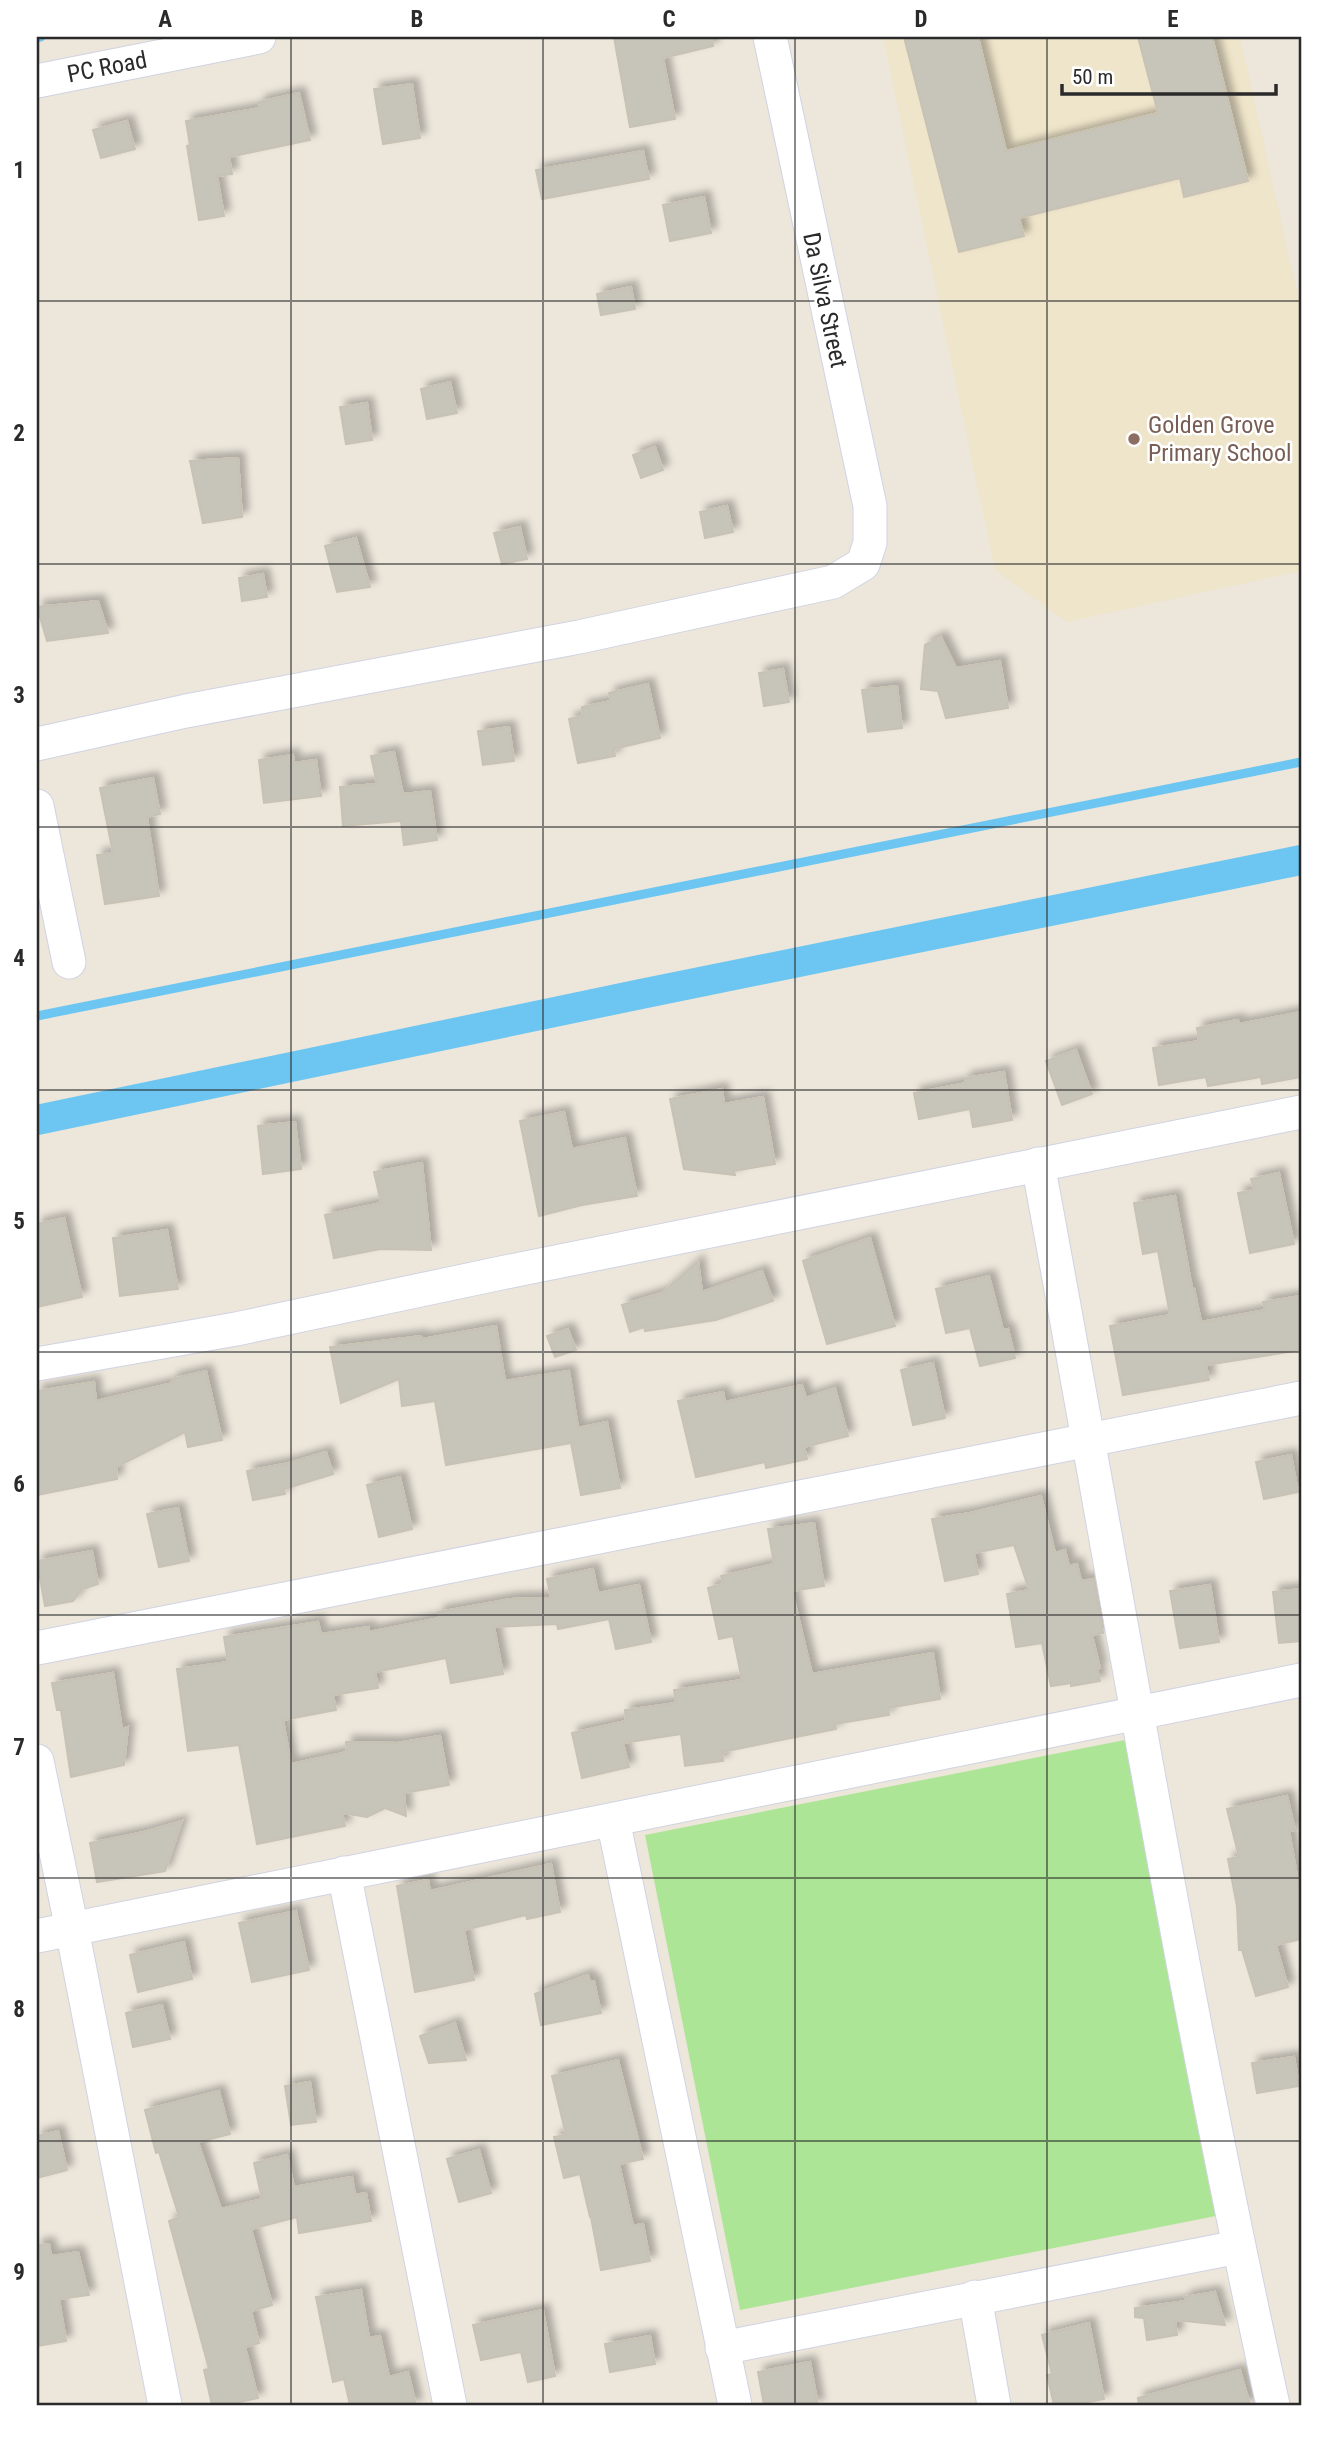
<svg xmlns="http://www.w3.org/2000/svg" width="1338" height="2442" font-family="'Roboto Condensed',sans-serif">
	<style>
		.education { fill: #efe5ca }
		.green { fill: #ade596 }
		.lines { fill: none; stroke-linecap: round; stroke-linejoin: round }
		.stream { stroke: #6cc6f1; stroke-width: 9 }
		.canal { stroke: #6cc6f1; stroke-width: 30 }
		.building { fill: #c7c4ba; stroke: #c8c2b5; stroke-width: 2; filter: url(#shadow) }
		.minor-casing { stroke: #d1d3e3; stroke-width: 35 }
		.minor { stroke: #fff; stroke-width: 33 }
		.grid { fill: none; stroke: #2a2a2a; stroke-width: 2; stroke-opacity: 0.55 }
		.education-dot { fill: #8d6e63; stroke: #fff; stroke-width: 2.5 }
		.labels { text-anchor: middle; stroke-width: 5; stroke-linejoin: round; paint-order: stroke }
		.street-label { font-size: 24px; fill: #2a2a2a; stroke: #fff }
		.education-label { font-size: 24px; fill: #785e54; stroke: #fff; text-anchor: start }
		.neatline { fill: none; stroke: #2a2a2a; stroke-width: 2.5 }
		.grid-label { font-size: 23px; text-anchor: middle; font-weight: bold; fill: #2a2a2a }
	</style>
	<defs>
		<filter id="shadow"><feDropShadow dx="6" dy="-6" stdDeviation="3.5" flood-color="#0004"/></filter>
	</defs>
	<rect width="100%" height="100%" fill="#ece6db"/>
	<path class="education" d="M883,37H1240L1301,309V571L1067,622L995,570Z"/>
	<path class="green" d="M1140,1737L1236,2212L740,2310L645,1835Z"/>
	<g class="lines">
		<g class="stream">
			<path d="M37,38L41,37"/>
			<path d="M37,1016L1301,762"/>
		</g>
		<path class="canal" d="M37,1120L641,994L1301,860"/>
	</g>
	<g class="building">
		<path d="M614,37H712L713,46L663,58L675,119L630,127Z"/>
		<path d="M904,37H978L1006,151L1158,113L1138,37H1212L1248,181L1184,197L1180,178L1019,218L1024,236L959,252Z"/>
		<path d="M412,84L420,138L383,144L374,89Z"/>
		<path d="M299,93L310,140L229,157L232,174L217,176L224,216L199,220L187,146L190,145L186,121L260,108L259,102Z"/>
		<path d="M127,121L135,149L101,158L93,130Z"/>
		<path d="M643,151L649,179L542,199L536,170Z"/>
		<path d="M704,197L711,233L670,241L663,205Z"/>
		<path d="M631,287L635,309L601,315L597,294Z"/>
		<path d="M450,382L457,413L427,419L421,389Z"/>
		<path d="M367,403L372,440L346,444L340,407Z"/>
		<path d="M655,447L663,470L641,478L633,455Z"/>
		<path d="M238,458L242,517L203,523L190,461Z"/>
		<path d="M727,506L733,532L705,538L700,512Z"/>
		<path d="M520,527L527,559L502,564L494,533Z"/>
		<path d="M356,538L370,587L337,592L325,546Z"/>
		<path d="M263,574L267,597L242,601L239,578Z"/>
		<path d="M98,601L108,633L47,641L37,607Z"/>
		<path d="M941,637L956,668L1000,661L1008,708L946,718L938,691L921,689L925,645Z"/>
		<path d="M783,669L789,702L764,706L759,673Z"/>
		<path d="M648,684L660,738L614,749L615,756L578,763L569,719L583,716L582,707L611,701L609,693Z"/>
		<path d="M897,686L902,728L868,732L862,690Z"/>
		<path d="M509,727L514,761L483,765L478,731Z"/>
		<path d="M394,752L403,794L430,791L437,840L404,845L401,821L343,826L340,787L377,784L371,756Z"/>
		<path d="M293,755L294,763L316,760L321,796L264,803L259,760Z"/>
		<path d="M153,778L160,814L147,817L159,896L105,904L97,855L113,853L100,788Z"/>
		<path d="M1301,1012V1077L1262,1084L1261,1077L1208,1086L1206,1077L1159,1085L1153,1048L1199,1041L1197,1028L1238,1020L1239,1024Z"/>
		<path d="M1076,1050L1092,1094L1062,1105L1046,1061Z"/>
		<path d="M1004,1072L1012,1120L973,1127L970,1109L919,1119L914,1093L966,1083L965,1078Z"/>
		<path d="M722,1089L724,1104L763,1097L775,1164L734,1171L735,1175L684,1169L670,1099Z"/>
		<path d="M564,1112L572,1149L625,1138L637,1196L582,1205L539,1216L520,1121Z"/>
		<path d="M295,1122L301,1169L263,1174L258,1126Z"/>
		<path d="M422,1163L431,1250L380,1249L334,1258L325,1215L381,1203L374,1172Z"/>
		<path d="M1279,1173L1294,1244L1250,1253L1238,1193L1254,1190L1251,1179Z"/>
		<path d="M1175,1196L1192,1288H1194L1201,1322L1265,1310L1263,1302L1301,1296V1350L1206,1365L1209,1380L1123,1395L1110,1326L1170,1315L1158,1251L1143,1254L1134,1203Z"/>
		<path d="M64,1218L82,1297L37,1307V1224Z"/>
		<path d="M167,1230L178,1289L120,1296L113,1238Z"/>
		<path d="M870,1238L895,1326L827,1344L803,1261Z"/>
		<path d="M698,1261L702,1292L762,1271L773,1301L716,1320L645,1331L644,1327L630,1332L622,1305L662,1293Z"/>
		<path d="M989,1276L1003,1330L1008,1329L1015,1358L980,1366L970,1328L946,1333L936,1289Z"/>
		<path d="M496,1326L505,1381L569,1371L578,1428L607,1422L620,1488L581,1495L571,1443L446,1465L435,1401L402,1406L399,1379L341,1403L330,1347L421,1336L422,1339Z"/>
		<path d="M568,1329L576,1350L555,1357L547,1336Z"/>
		<path d="M933,1363L945,1418L913,1425L901,1370Z"/>
		<path d="M206,1371L222,1440L188,1447L185,1432L116,1467L117,1479L37,1495V1391L94,1382L96,1401L173,1383L172,1379Z"/>
		<path d="M802,1385L806,1398L835,1388L848,1436L804,1447L807,1459L766,1468L765,1462L696,1477L678,1401L723,1392L725,1402Z"/>
		<path d="M326,1452L333,1474L284,1489L285,1494L253,1500L247,1471L289,1463Z"/>
		<path d="M1291,1455L1298,1492L1264,1499L1256,1462Z"/>
		<path d="M400,1477L412,1529L379,1537L367,1485Z"/>
		<path d="M1041,1496L1055,1553L1065,1550L1069,1566L1077,1564L1081,1581L1094,1579L1103,1633L1092,1635L1100,1668L1097,1669L1100,1681L1071,1686V1683L1051,1686L1042,1643L1016,1647L1007,1594L1029,1590L1014,1545L974,1553L978,1574L945,1581L932,1519L970,1513Z"/>
		<path d="M178,1508L189,1561L159,1567L147,1514Z"/>
		<path d="M814,1523L824,1586L792,1591L812,1674L933,1653L940,1699L888,1708L889,1715L835,1724L836,1729L722,1752L723,1761L685,1766L681,1734L623,1743L629,1767L582,1778L572,1733L626,1721L625,1710L676,1703L674,1690L742,1680L733,1636L719,1639L708,1588L723,1584L721,1576L774,1564L768,1529Z"/>
		<path d="M92,1551L98,1584L82,1589L73,1601L45,1606L37,1561Z"/>
		<path d="M593,1569L598,1593L639,1585L651,1642L616,1649L609,1619L558,1629L557,1624L494,1627L503,1674L451,1683L446,1658L375,1672L378,1688L333,1695L336,1710L283,1720L291,1764L347,1752L346,1742L397,1743L440,1736L449,1785L404,1793L406,1816L385,1808L367,1817L342,1813L345,1826L257,1844L239,1745L188,1751L177,1669L228,1662L224,1637L318,1622L321,1634L369,1627V1632L439,1618L438,1612L511,1599L551,1598L547,1579Z"/>
		<path d="M1210,1585L1219,1642L1180,1648L1170,1591Z"/>
		<path d="M1301,1589V1641L1279,1643L1273,1592Z"/>
		<path d="M113,1673L122,1729L128,1727L124,1765L71,1777L61,1710H57L52,1683Z"/>
		<path d="M1287,1796L1295,1830L1289,1831L1301,1898V1939L1276,1945L1288,1987L1256,1996L1242,1950H1239L1237,1906L1228,1859L1239,1857L1227,1809Z"/>
		<path d="M182,1821L165,1871L97,1882L90,1843L144,1832Z"/>
		<path d="M551,1864L560,1912L527,1919L526,1915L464,1930L474,1980L415,1992L397,1886L428,1880L430,1891Z"/>
		<path d="M296,1911L309,1970L252,1982L239,1923Z"/>
		<path d="M184,1942L192,1979L138,1992L130,1955Z"/>
		<path d="M588,1975L590,1982L594,1981L601,2013L541,2025L535,1994Z"/>
		<path d="M162,2005L170,2039L133,2047L126,2013Z"/>
		<path d="M455,2023L466,2060L429,2063L420,2036Z"/>
		<path d="M1294,2057L1299,2086L1257,2093L1252,2063Z"/>
		<path d="M618,2060L643,2159L619,2164L633,2226L643,2224L650,2261L601,2270L591,2217H590L580,2174L564,2178L554,2137L566,2135L552,2076Z"/>
		<path d="M310,2082L316,2122L291,2125L285,2086Z"/>
		<path d="M219,2091L230,2134L198,2142L221,2209L262,2199L254,2163L287,2155L294,2187L352,2177L355,2195L366,2193L371,2221L299,2233L297,2217L251,2229L272,2305L251,2311L259,2343L245,2347L258,2398L226,2405H212L204,2370L209,2369L169,2221L179,2217L159,2152L156,2153L145,2110Z"/>
		<path d="M58,2131L67,2170L37,2178V2136Z"/>
		<path d="M479,2150L491,2193L459,2202L447,2159Z"/>
		<path d="M49,2244L51,2256L78,2252L89,2295L59,2299L66,2341L37,2346V2245Z"/>
		<path d="M361,2290L369,2338L380,2336L389,2377L408,2372L416,2405H350L344,2379L333,2382L316,2297Z"/>
		<path d="M1215,2292L1225,2325L1175,2320L1177,2335L1147,2340L1144,2318L1135,2317V2308L1186,2301L1185,2297Z"/>
		<path d="M543,2310L555,2376L528,2382L521,2352L481,2360L473,2325Z"/>
		<path d="M1089,2323L1104,2399L1073,2405H1054L1047,2375L1052,2374L1042,2335Z"/>
		<path d="M650,2336L655,2364L610,2372L605,2344Z"/>
		<path d="M810,2362L818,2405H764L758,2372Z"/>
		<path d="M1240,2370L1250,2405H1139L1138,2398Z"/>
	</g>
	<g class="lines">
		<defs>
			<g id="minor">
				<path d="M37,81L259,37"/>
				<path d="M37,744L186,711L579,637L833,582L863,564L870,543V506L770,37"/>
				<path d="M37,806L69,962"/>
				<path d="M1038,1164C1115,1578 1182,1994 1273,2405"/>
				<path d="M37,1364L236,1329L501,1273L1301,1112"/>
				<path d="M37,1648L1301,1398"/>
				<path d="M37,1761L72,1929L165,2405"/>
				<path d="M613,1820L735,2405"/>
				<path d="M344,1873L450,2405"/>
				<path d="M37,1936L1301,1680"/>
				<path d="M975,2297L994,2405"/>
				<path d="M722,2348L1238,2247"/>
			</g>
		</defs>
		<use href="#minor" class="minor-casing"/>
		<use href="#minor" class="minor"/>
	</g>
	<path class="grid" d="M291,37V2405M543,37V2405M795,37V2405M1047,37V2405M37,301H1301M37,564H1301M37,827H1301M37,1090H1301M37,1352H1301M37,1615H1301M37,1878H1301M37,2141H1301"/>
	<circle class="education-dot" cx="1134" cy="439" r="7"/>
	<g class="labels">
		<g class="street-label">
			<text transform="translate(107 67) rotate(-11)" y="8">PC Road</text>
			<text transform="translate(825 300) rotate(78)" y="8">Da Silva Street</text>
		</g>
		<g class="education-label">
			<text x="1148" y="433">Golden Grove<tspan x="1148" dy="28">Primary School</tspan></text>
		</g>
	</g>
	<rect width="1338" height="2442" fill="none" stroke="#ffffff" stroke-width="77"/>
	<path d="M1062 84v10h214v-10" fill="none" stroke="#2a2a2a" stroke-width="3.5"/>
	<text x="1072" y="84" font-size="21" fill="#2a2a2a" stroke="#ffffff" stroke-width="5" paint-order="stroke">50 m</text>
	<rect x="38" y="38" width="1262" height="2366" class="neatline"/>
	<g class="grid-label">
		<text x="165" y="27">A</text>
		<text x="417" y="27">B</text>
		<text x="669" y="27">C</text>
		<text x="921" y="27">D</text>
		<text x="1173" y="27">E</text>
		<text x="19" y="178">1</text>
		<text x="19" y="441">2</text>
		<text x="19" y="703">3</text>
		<text x="19" y="966">4</text>
		<text x="19" y="1229">5</text>
		<text x="19" y="1492">6</text>
		<text x="19" y="1755">7</text>
		<text x="19" y="2017">8</text>
		<text x="19" y="2280">9</text>
	</g>
</svg>
